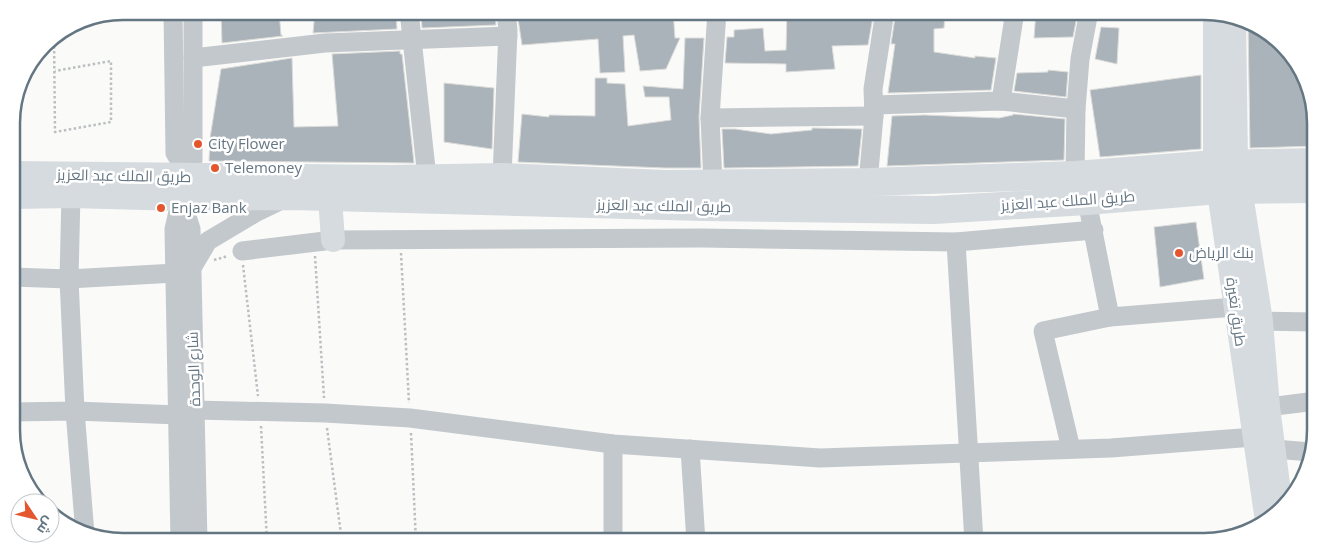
<svg xmlns="http://www.w3.org/2000/svg" width="1327" height="553" font-family="'Open Sans',Cairo,sans-serif">
	<style>
		.building { fill: #aab3b9; stroke: #dcdcda }
		.lines { fill: none; stroke-linecap: round; stroke-linejoin: round }
		.path { stroke: #bbbfc2; stroke-width: 2.5; stroke-dasharray: 2.5 2.5; stroke-linecap: butt }
		.minor { stroke: #c3c8cc; stroke-width: 19 }
		.major { stroke: #d6dbdf; stroke-width: 24 }
		.highway { stroke: #d6dbdf; stroke-width: 28 }
		.poi-dot { fill: #e4572e; stroke: #fff; stroke-width: 2 }
		.labels { text-anchor: middle; stroke-width: 5; stroke-linejoin: round; paint-order: stroke }
		.poi-label { font-size: 15px; fill: #657683; stroke: #fff; text-anchor: start }
		.street-label { font-size: 15px; fill: #657683; stroke: #fff }
		.rim { fill: none; stroke: #657683; stroke-width: 2.5 }
	</style>
	<rect width="100%" height="100%" fill="#fafaf8"/>
	<g class="building">
		<path d="M221,11H279L281,35L283,36L222,43Z"/>
		<path d="M315,11H357V14L367,13L368,17L396,14L397,29L313,33Z"/>
		<path d="M421,11H495L496,25L422,28Z"/>
		<path d="M546,11H673L675,38H680L666,69L640,71L634,35L623,36L625,72L600,73L598,39L522,45L517,12Z"/>
		<path d="M787,11H874L868,45L832,46L835,69L786,72V64L725,63L727,37H734V30L763,28L765,51L786,50Z"/>
		<path d="M896,11H945L944,28L934,29V52L975,58V56L996,58L991,90L888,93L895,44H891Z"/>
		<path d="M1036,11H1078L1073,37L1034,38Z"/>
		<path d="M1248,20L1293,55L1315,108V146L1250,148Z"/>
		<path d="M1101,27L1119,28L1117,64L1095,59Z"/>
		<path d="M685,38H704L699,117L701,168H665L518,162L522,114L549,117V115L595,116V78H607V83L625,84L628,126L671,120L669,97H645L643,86L683,89Z"/>
		<path d="M400,51V54H402L414,163L209,161L210,138L221,69L292,58L294,127L338,126L332,54Z"/>
		<path d="M1048,70L1068,72L1066,97L1014,91L1017,73L1048,72Z"/>
		<path d="M1201,75V149L1100,157L1090,90Z"/>
		<path d="M444,83L494,88L492,149L444,142Z"/>
		<path d="M1013,114L1065,119L1064,160L887,166L892,116L924,115L999,118L1013,115Z"/>
		<path d="M812,128L862,129L858,166L724,168L722,129H735L771,134L812,130Z"/>
		<path d="M1196,222L1204,279L1160,287L1154,227Z"/>
	</g>
	<g class="lines">
		<g class="path">
			<path d="M54,36L55,132L111,122V61L55,71"/>
			<path d="M401,253L409,403"/>
			<path d="M315,256L324,398"/>
			<path d="M214,260L228,256"/>
			<path d="M243,265L258,396"/>
			<path d="M261,426L267,542"/>
			<path d="M327,428L342,542"/>
			<path d="M411,433L416,542"/>
		</g>
		<g class="minor">
			<path d="M173,11L175,153L189,177"/>
			<path d="M409,11L427,178"/>
			<path d="M193,58L325,43L508,36"/>
			<path d="M1001,101L1015,11"/>
			<path d="M874,105L1001,101L1076,109"/>
			<path d="M710,118L874,116"/>
			<path d="M1075,175L1076,109L1080,59L1089,11"/>
			<path d="M189,177L193,160V11"/>
			<path d="M502,177L508,30L506,11"/>
			<path d="M868,182L874,116L873,89L885,11"/>
			<path d="M713,183L710,118L717,11"/>
			<path d="M71,194L69,279L75,411L85,534"/>
			<path d="M181,197L191,229L198,542"/>
			<path d="M1087,201L1110,317"/>
			<path d="M956,242L974,542"/>
			<path d="M242,251L333,240L702,238L956,242L1094,230"/>
			<path d="M192,268L208,241L255,213L284,199"/>
			<path d="M12,277L69,279L175,273"/>
			<path d="M1261,321L1315,322"/>
			<path d="M1268,407L1316,401"/>
			<path d="M195,410L325,413L410,418L613,444L820,458L1111,448L1254,437"/>
			<path d="M12,412L75,411L179,415"/>
			<path d="M690,449L696,542"/>
			<path d="M1071,449L1043,331L1110,317L1235,307"/>
			<path d="M1274,449L1311,452"/>
			<path d="M180,542L174,229L181,199"/>
			<path d="M613,542V444"/>
		</g>
		<g class="major">
			<path d="M1215,13V164L1267,521"/>
			<path d="M1234,17L1236,163L1261,321L1268,407L1281,507"/>
			<path d="M330,198L333,240"/>
		</g>
		<g class="highway">
			<path d="M12,175L393,179L502,177L665,184L868,182L1075,175L1215,164L1315,162"/>
			<path d="M12,195L71,194L181,197L291,196L703,207L934,210L1087,201L1219,190L1315,189"/>
		</g>
	</g>
	<g class="poi-dot">
		<circle cx="198" cy="144" r="5"/>
		<circle cx="215" cy="168" r="5"/>
		<circle cx="161" cy="208" r="5"/>
		<circle cx="1179" cy="253" r="5"/>
	</g>
	<g class="labels">
		<g class="poi-label">
			<text x="208" y="149">City Flower</text>
			<text x="225" y="173">Telemoney</text>
			<text x="171" y="213">Enjaz Bank</text>
			<text x="1189" y="258">بنك الرياض</text>
		</g>
		<g class="street-label">
			<text transform="translate(124 176) rotate(1)" y="5">طريق الملك عبد العزيز</text>
			<text transform="translate(1068 201) rotate(-4)" y="5">طريق الملك عبد العزيز</text>
			<text transform="translate(664 206) rotate(1)" y="5">طريق الملك عبد العزيز</text>
			<text transform="translate(1236 312) rotate(82)" y="5">طريق تغيرة</text>
			<text transform="translate(194 369) rotate(-92)" y="5">شارع الوحدة</text>
		</g>
	</g>
	<path d="M0 0H1327V553H0ZM123 20H1204A103 103 0 0 1 1307 123V430A103 103 0 0 1 1204 533H123A103 103 0 0 1 20 430V123A103 103 0 0 1 123 20Z" fill="#fff" fill-rule="evenodd"/>
	<path class="rim" d="M123 20H1204A103 103 0 0 1 1307 123V430A103 103 0 0 1 1204 533H123A103 103 0 0 1 20 430V123A103 103 0 0 1 123 20Z"/>
	<g transform="translate(35 518) rotate(125)"><circle r="24" fill="#ffffff" stroke="#c1c8cd"/>
	<path d="M0-4L9 19L0 12L-9 19Z" fill="#e4572e"/>
	<text y="-8" font-size="14" font-weight="bold" text-anchor="middle" fill="#657683">ش</text>
	</g>
</svg>
